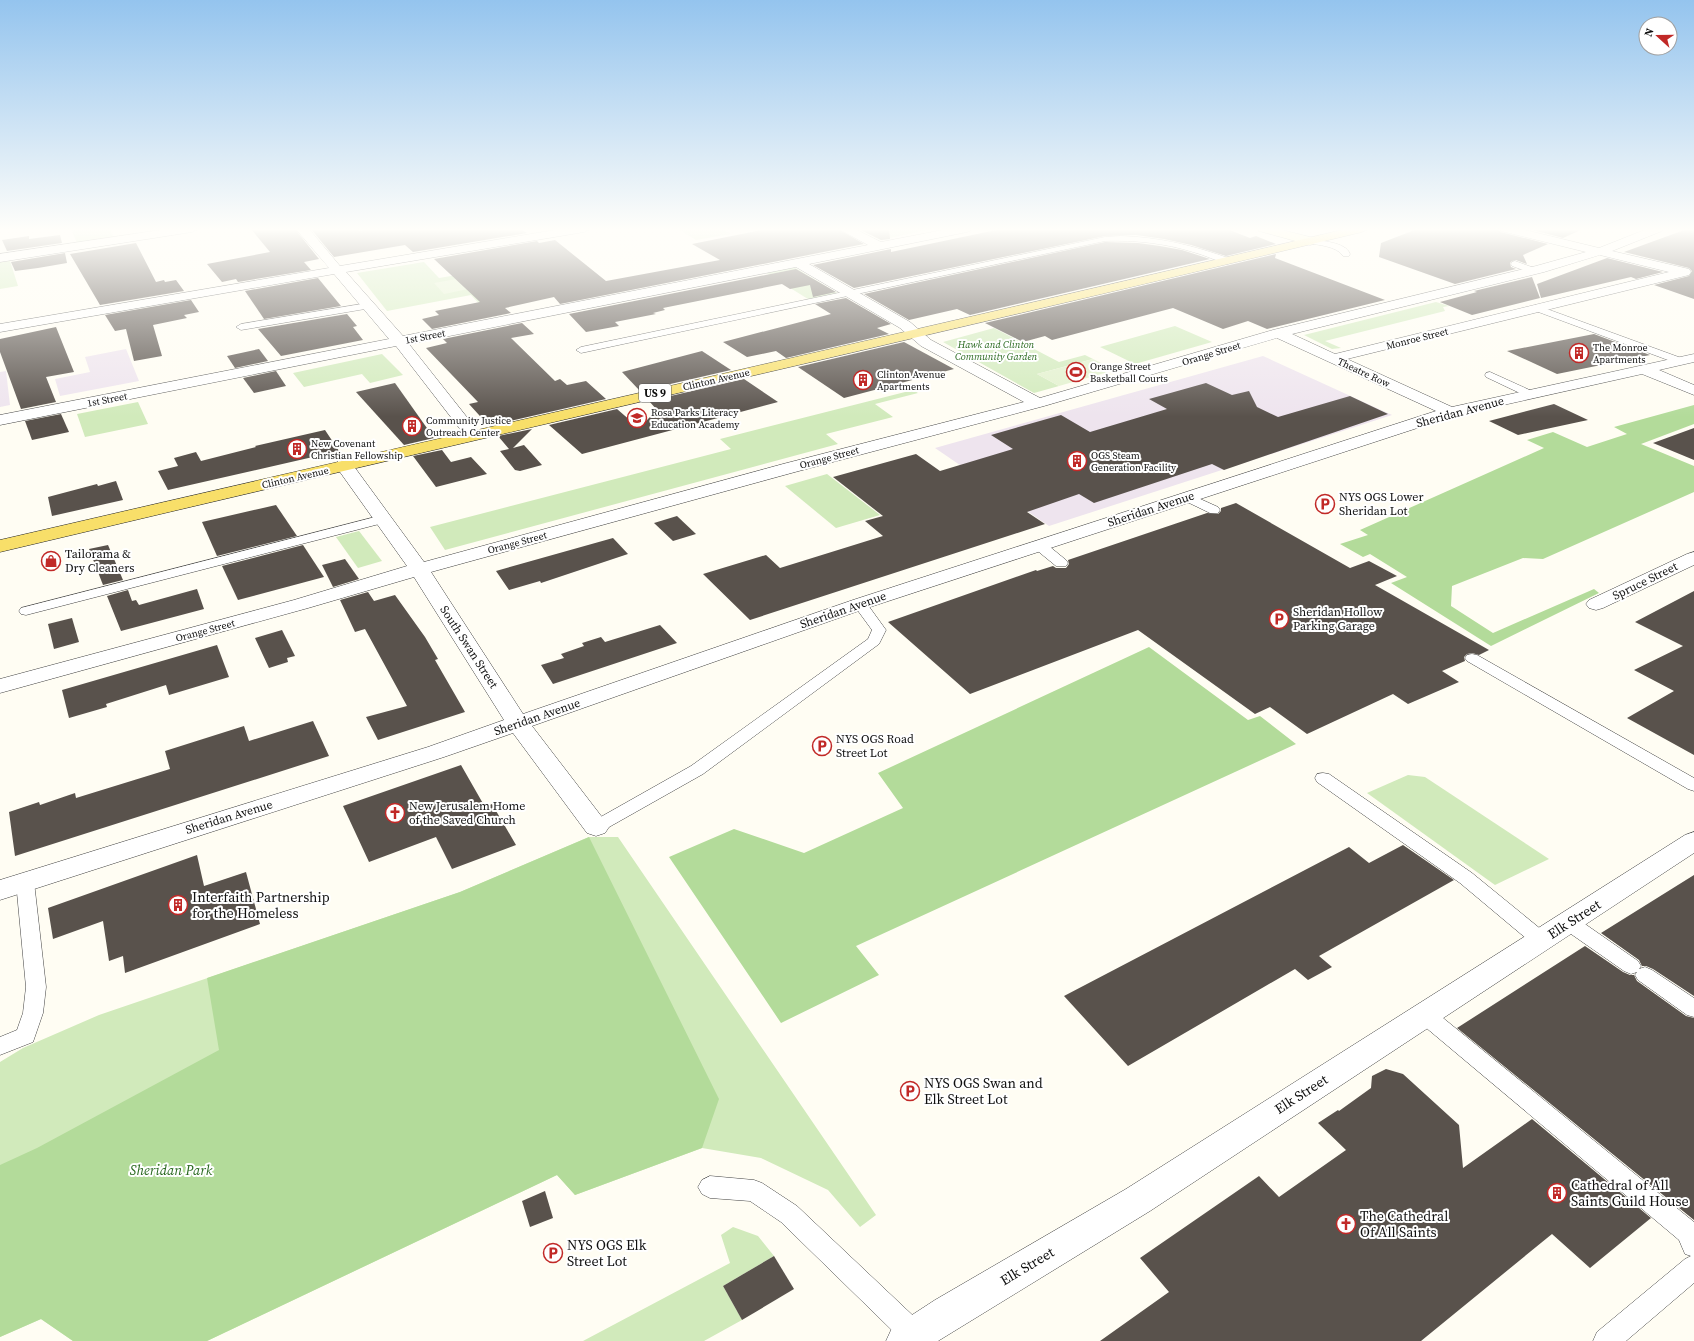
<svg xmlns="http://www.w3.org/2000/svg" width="1694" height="1341" font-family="'Source Serif 4',serif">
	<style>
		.industrial { fill: #eee4ee }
		.green { fill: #d1eabb }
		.forest { fill: #b3db9a }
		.pitch { fill: #e2f1cd }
		.building { fill: #59524c }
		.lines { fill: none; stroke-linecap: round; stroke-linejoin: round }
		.lane-casing { stroke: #434343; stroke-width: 1 }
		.street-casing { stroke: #434343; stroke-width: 1 }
		.secondary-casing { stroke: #323232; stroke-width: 1 }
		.primary-casing { stroke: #212121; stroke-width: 1 }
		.lane { fill: #fff; fill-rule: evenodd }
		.street { fill: #fff; fill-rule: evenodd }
		.secondary { fill: #fffbae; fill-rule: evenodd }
		.primary { fill: #f8df69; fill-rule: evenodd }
		.labels { text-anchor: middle; stroke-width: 4; stroke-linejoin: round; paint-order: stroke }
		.far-street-label { font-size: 10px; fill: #101010; stroke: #fff }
		.far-park-label { font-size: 10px; font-style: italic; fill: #29691f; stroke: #fff }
		.far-poi-label { font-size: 10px; fill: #101010; stroke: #fff; text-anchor: start }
		.shield { fill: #fff; stroke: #585858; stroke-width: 1 }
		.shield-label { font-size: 11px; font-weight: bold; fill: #101010 }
		.street-label { font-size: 12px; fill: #101010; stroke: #fff }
		.poi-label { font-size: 12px; fill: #101010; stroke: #fff; text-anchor: start }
		.near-poi-label { font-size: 14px; fill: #101010; stroke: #fff; text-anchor: start }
		.near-street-label { font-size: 14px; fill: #101010; stroke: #fff }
		.near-park-label { font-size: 14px; font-style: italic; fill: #29691f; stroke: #fff }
	</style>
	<rect width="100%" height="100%" fill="#fffdf3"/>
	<g class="industrial">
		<path d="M126,349L139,381L60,396L55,379L90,372L85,357Z"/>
		<path d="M1263,356L1392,415L1049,526L935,448Z"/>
		<path d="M6,371L10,405L0,407V372Z"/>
	</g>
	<g class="green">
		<path d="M71,229H110L114,238L77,243Z"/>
		<path d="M678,229H723L731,234L696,240Z"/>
		<path d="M859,229H932L880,240Z"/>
		<path d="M10,261L18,286L0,289V262Z"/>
		<path d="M424,262L439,278L469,273L490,315L471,295L387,311L357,273Z"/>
		<path d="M794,267L837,293L808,299L766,273Z"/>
		<path d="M1436,302L1449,306L1443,307L1445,311L1325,341L1341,348L1332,349L1304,335Z"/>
		<path d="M1175,326L1212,342L1135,364L1100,347Z"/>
		<path d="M994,328L1059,362L1085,355L1093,359L1037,374L1059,386L1034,393L943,342Z"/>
		<path d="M382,354L403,375L370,383L362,374L304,387L293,373Z"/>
		<path d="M913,390L918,393L875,404L893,417L826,434L838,444L445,550L430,527L731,449L720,439Z"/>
		<path d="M138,402L148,424L85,437L77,414Z"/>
		<path d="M827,474L880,515L836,528L785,486Z"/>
		<path d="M359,531L382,561L358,568L336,537Z"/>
		<path d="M1408,775L1425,777L1549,859L1495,885L1367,793Z"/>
		<path d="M589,837H618L876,1215L860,1227L828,1190L761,1158L702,1148L575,1195L557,1175L207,1341H73L41,1319L0,1337V1062L23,1048L99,1015L460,892Z"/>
		<path d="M733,1227L758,1236L774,1256L723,1286L742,1320L704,1341H583L730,1263L721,1235Z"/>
	</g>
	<g class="forest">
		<path d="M1694,405V424L1641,444L1694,466V492L1543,559L1523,558L1452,586L1451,606L1493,633L1594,589L1599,593L1491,646L1391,583L1407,577L1370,554L1363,557L1340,544L1368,535L1360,530L1544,448L1527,440L1553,432L1587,447L1627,434L1614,427Z"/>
		<path d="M1149,647L1248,720L1260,716L1296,744L856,946L879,975L781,1023L669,857L734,829L804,853L903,808L878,773Z"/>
		<path d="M589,837L719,1099L702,1148L575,1195L557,1175L207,1341H73L41,1319L0,1337V1165L37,1148L219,1050L207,978L460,892Z"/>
	</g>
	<g class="pitch">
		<path d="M462,278L473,288L444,294L434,283Z"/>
		<path d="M1093,359L1115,370L1059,386L1037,374Z"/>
	</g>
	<g class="building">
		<path d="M251,229H295L319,259L304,262L311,270L238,282L236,279L222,282L207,264L270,252Z"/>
		<path d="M311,229H357L359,231L369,229H521L527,233L413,252L405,245L334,257Z"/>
		<path d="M766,229H838L864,244L560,304L554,297L505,308L511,313L432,329L422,319L439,315L435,311L480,302L434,259L537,241L539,243L555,240L606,281L720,260L692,244Z"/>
		<path d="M859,229H889L890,239L881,240Z"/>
		<path d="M1001,229H1227L1250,238L1256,236L1276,244L1226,256L1191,245L1164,239L1136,235L1105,236L854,288L813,265L891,249V252Z"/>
		<path d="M1417,229H1498L1501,232L1548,244L1523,255L1527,264L1516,260L1512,261L1510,263L1511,267L1516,269L1455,284L1379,257L1381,243Z"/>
		<path d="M1529,229H1583L1563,238Z"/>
		<path d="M1687,229H1694V299L1654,285L1689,276L1692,271L1689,268L1624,252Z"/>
		<path d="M60,235L62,243L7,251L2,240L29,236V239Z"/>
		<path d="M1105,242L1138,243L1160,246L1182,250L1210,259L970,315L957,309L909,320L864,294Z"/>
		<path d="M136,243L156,282L164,280L165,282L176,280L184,291L100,305L70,254Z"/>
		<path d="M65,253L67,263L38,268L15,271L11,262Z"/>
		<path d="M1276,254L1275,258L1385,300L1267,329L1248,321L1223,329L1173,308L1052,340L1045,336L1023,342L985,323Z"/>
		<path d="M1607,258L1663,272L1636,279L1631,277L1541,298L1537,284Z"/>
		<path d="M796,269L836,292L813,297L810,285L790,289L782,284L663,308L665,310L653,313L656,314L615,322L619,326L586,332L569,314Z"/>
		<path d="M1532,277L1540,298L1472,315L1440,302L1477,292L1474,291Z"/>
		<path d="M318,278L341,306L264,319L245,291Z"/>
		<path d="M846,298L891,324L877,328L889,334L786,358L776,351L747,357L723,342L831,314L815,304Z"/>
		<path d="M191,300L199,312L184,315L187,318L153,325L162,356L134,361L126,329L115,331L105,315Z"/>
		<path d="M347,314L357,326L353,327L363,340L281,356L258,329Z"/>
		<path d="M522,323L534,334L511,338L555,381L560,379L567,385L586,381L606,399L489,426L469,404L478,402L426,348L447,343L443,339Z"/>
		<path d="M56,327L74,372L46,377L56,402L21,409L0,352V339Z"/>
		<path d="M1594,334L1650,355L1557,374L1507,351Z"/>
		<path d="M904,342L954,369L844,398L798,367Z"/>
		<path d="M259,349L268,361L235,368L227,356Z"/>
		<path d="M702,351L731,370L640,391L622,372Z"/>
		<path d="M276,371L286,386L254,393L243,378Z"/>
		<path d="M744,379L778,402L582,454L549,425L617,409L639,428L657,410L649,401Z"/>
		<path d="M395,383L434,438L404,445L356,392Z"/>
		<path d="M1206,383L1232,395L1249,391L1257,407L1278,417L1350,396L1388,414L1224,470L1212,464L1094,503L1079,494L1027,512L1045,524L750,620L703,574L766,555L780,568L883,536L865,521L883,516L833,477L916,454L940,471L1013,449L991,435L1061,415L1090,432L1167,409L1149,399Z"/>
		<path d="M1554,404L1588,420L1518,435L1489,421Z"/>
		<path d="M61,414L69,432L32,440L25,421Z"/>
		<path d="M1694,428V460L1653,443Z"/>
		<path d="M532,429L513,448L524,445L542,465L520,471L515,470L500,451L509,449L498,436Z"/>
		<path d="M325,430L339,451L168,490L158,471L178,466L174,458L196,452L201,461L256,447L255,446Z"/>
		<path d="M442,450L451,462L471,457L487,474L436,487L413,456Z"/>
		<path d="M116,481L123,500L52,516L48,497L97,484L98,486Z"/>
		<path d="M1236,503L1350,568L1369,561L1397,576L1375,585L1489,650L1479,655L1472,653L1467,654L1464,657L1465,661L1442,671L1459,682L1408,704L1393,694L1307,734L1270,707L1255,714L1138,630L970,694L888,622L1036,570L1037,571L1053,566L1056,568H1066L1069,564L1068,560L1207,513L1218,514L1221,511V508Z"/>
		<path d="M276,505L297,536L217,556L202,522Z"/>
		<path d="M677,516L696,534L673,541L654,523Z"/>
		<path d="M613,538L628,554L541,583L540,581L509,590L496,571Z"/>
		<path d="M108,545L123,580L103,585L89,549Z"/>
		<path d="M303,545L324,577L238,600L222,566Z"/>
		<path d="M345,559L359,579L333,587L322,565Z"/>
		<path d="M197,589L204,609L121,631L107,596L128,590L132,601L136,600L139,605Z"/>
		<path d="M1694,591V755L1627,718L1674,691L1634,670L1683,646L1635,622Z"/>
		<path d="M368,592L374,601L395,595L425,637L438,659L435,660L465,712L378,740L366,717L407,706L365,629L355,632L340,600Z"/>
		<path d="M72,618L79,642L54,649L48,624Z"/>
		<path d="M660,625L677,643L553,684L541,665L564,658L561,654L584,646L582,643L601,637L605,642Z"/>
		<path d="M282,630L295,656L287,658L288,662L269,668L255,638Z"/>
		<path d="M217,645L229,677L169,695L166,685L106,704L107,707L69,718L62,690Z"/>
		<path d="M313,721L329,756L15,856L9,812L39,802L40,805L75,793L76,798L170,769L165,751L244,726L249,741Z"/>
		<path d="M461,765L485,807L492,804L516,845L452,869L436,837L369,862L343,806Z"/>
		<path d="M1403,845L1454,880L1319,956L1332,967L1308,980L1295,969L1128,1066L1064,996L1349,847L1369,863Z"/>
		<path d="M197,855L204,886L246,872L260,924L125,973L123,956L109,961L103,921L53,939L48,908Z"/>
		<path d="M1694,875V996L1653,969L1646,966H1642L1639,960L1601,933Z"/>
		<path d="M1585,946L1623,972L1630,975H1634L1637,981L1686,1016L1694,1018V1220L1457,1028Z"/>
		<path d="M1386,1069L1403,1074L1459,1125L1463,1168L1532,1119L1651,1218L1590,1268L1552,1234L1421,1341H1100L1169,1292L1140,1258L1259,1176L1279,1197L1346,1150L1318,1123L1338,1110L1339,1111L1371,1088L1372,1076Z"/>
		<path d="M545,1191L553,1218L530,1227L522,1201Z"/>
		<path d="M774,1256L794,1289L742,1320L723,1286Z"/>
	</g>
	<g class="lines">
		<defs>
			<g id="lane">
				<path d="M1121,236C1160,237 1195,246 1231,259L1232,261L1228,264C1216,261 1205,255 1193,252C1164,243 1135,240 1105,241L581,353L576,350L581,347L1105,237Z"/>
				<path d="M1307,239H1310C1321,241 1346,242 1350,254L1349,256H1343C1337,246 1318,245 1307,243Z"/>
				<path d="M1515,261L1537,269L1538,271L1534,274L1512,266L1511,264L1512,262Z"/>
				<path d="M368,303L373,306L371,308L241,330L236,327L241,324Z"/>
				<path d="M1536,305L1684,359L1685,361L1680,364L1676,363L1533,310L1531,308Z"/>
				<path d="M1490,372L1534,392L1535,394L1534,396H1526L1486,377L1485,375L1486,373Z"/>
				<path d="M1187,493L1218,507L1220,510L1218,513H1210L1183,500L1181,497L1183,494Z"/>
				<path d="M383,515L387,516L389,519L387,522L26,615L21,614L19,611L21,608Z"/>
				<path d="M1039,541L1044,542L1066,560L1068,563L1066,566H1056L1034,548L1033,545L1034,542Z"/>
				<path d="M860,600L865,601L886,630L879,644L703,774L602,831L596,833L590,831L587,827L590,823L691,766L868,639L872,630L853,604L855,601Z"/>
				<path d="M1472,654L1477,655L1694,778V791L1688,789L1467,661L1465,658L1467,655Z"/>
				<path d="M1323,773L1329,774L1472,873L1548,935L1551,940L1548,945L1541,947L1534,945L1460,883L1317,782L1315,778L1317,774Z"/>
				<path d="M25,875L31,877L34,882L46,987L43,1013L33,1042L0,1055V1037L17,1030L23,1013L26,987L16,882L19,877Z"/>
				<path d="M1568,915L1575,917L1638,961L1641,966L1639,969L1645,967L1652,970L1694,998V1017L1687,1015L1638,980L1635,975L1637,972L1631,974L1624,971L1561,927L1558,922L1561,917Z"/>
				<path d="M1425,1007L1432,1009L1694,1222V1283L1626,1341H1593L1597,1332L1685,1259L1691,1256L1685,1254L1679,1240L1418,1021L1415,1015L1418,1009Z"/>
				<path d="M710,1176L754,1180L762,1183L797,1206L924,1326L928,1335L925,1341H903L781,1222L750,1201L710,1198L702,1194L698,1187L702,1180Z"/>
			</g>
			<g id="street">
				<path d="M167,229H198L192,232L0,262V254Z"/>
				<path d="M296,229H309L340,266L561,229H590L584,232L346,272L403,336L868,245L839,229H855L881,242L948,229H973L967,232L809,264L910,322L931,340L1040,398L1273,330L1536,266L1586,252L1501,231L1499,229H1521L1599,248L1647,229H1664L1662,231L1612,251L1689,269L1691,272L1689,275L1347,359L1452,407L1694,354V362L1659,370L1694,385V395L1642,374L1454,416L867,608L532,726L605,821L609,827L605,833L596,836L587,833L513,733L444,757L0,900V880L428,747L504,720L414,577L308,608L0,693V679L294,600L407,566L335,465L338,461L344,460L350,461L424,562L783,464L1024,402L921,346L900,328L796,267L409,344L481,435L479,438L473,440L467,438L396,346L0,425V415L389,339L334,274L0,332V324L329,268ZM1600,255L1669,272L1335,354L1292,334L1544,272ZM1277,338L1436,411L853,600L523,714L431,572L795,472L1044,406Z"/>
				<path d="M1694,552V565L1603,608L1596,610L1589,608L1586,604L1589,600L1687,554Z"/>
				<path d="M1694,832V853L1150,1211L938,1341H886L892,1328L935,1300L1126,1189L1685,835Z"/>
			</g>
			<path id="secondary" d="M1257,229H1278L1314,238L1316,241L1314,244L1310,245L1259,231Z"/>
			<path id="primary" d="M1346,229H1368L1362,232C908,341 454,444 0,552V540C448,436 898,335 1346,229Z"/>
		</defs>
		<use href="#lane" class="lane-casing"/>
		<use href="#street" class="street-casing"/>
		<use href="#secondary" class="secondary-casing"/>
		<use href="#primary" class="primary-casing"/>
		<use href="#lane" class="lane"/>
		<use href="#street" class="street"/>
		<use href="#secondary" class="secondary"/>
		<use href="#primary" class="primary"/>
	</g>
	<linearGradient id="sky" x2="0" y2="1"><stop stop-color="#94c4ee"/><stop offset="0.55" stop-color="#fffefa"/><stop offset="1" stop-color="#fffefa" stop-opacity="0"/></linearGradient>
	<rect width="1694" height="417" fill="url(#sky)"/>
	<defs>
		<symbol id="building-ring" viewBox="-11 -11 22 22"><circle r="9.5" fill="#fff" stroke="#c12927" stroke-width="1.5"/><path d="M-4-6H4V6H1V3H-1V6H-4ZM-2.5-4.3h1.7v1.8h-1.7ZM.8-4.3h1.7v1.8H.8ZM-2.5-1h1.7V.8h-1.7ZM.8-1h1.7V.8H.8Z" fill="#c12927"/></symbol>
		<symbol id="stadium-ring" viewBox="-11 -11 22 22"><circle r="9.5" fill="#fff" stroke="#c12927" stroke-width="1.5"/><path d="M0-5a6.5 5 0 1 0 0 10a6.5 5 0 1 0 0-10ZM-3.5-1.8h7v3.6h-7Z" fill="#c12927"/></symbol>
		<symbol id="school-ring" viewBox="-11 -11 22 22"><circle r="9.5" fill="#fff" stroke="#c12927" stroke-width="1.5"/><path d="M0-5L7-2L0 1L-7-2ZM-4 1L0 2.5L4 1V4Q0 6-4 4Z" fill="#c12927"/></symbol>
		<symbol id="parking-ring" viewBox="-11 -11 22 22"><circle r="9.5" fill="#fff" stroke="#c12927" stroke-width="1.5"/><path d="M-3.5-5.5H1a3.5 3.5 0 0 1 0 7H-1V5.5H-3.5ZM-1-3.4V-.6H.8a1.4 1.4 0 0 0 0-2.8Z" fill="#c12927"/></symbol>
		<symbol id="shop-ring" viewBox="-11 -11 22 22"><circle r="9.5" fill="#fff" stroke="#c12927" stroke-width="1.5"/><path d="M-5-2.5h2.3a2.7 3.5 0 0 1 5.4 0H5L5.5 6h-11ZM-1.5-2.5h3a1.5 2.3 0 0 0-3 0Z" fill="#c12927"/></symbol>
		<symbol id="church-ring" viewBox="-11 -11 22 22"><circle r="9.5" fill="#fff" stroke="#c12927" stroke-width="1.5"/><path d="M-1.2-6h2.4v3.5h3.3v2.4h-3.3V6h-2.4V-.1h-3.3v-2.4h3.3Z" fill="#c12927"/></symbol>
	</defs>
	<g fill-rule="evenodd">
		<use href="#building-ring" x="1568" y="342" width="22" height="22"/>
		<use href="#stadium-ring" x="1065" y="361" width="22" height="22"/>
		<use href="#building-ring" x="852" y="369" width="22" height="22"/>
		<use href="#school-ring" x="626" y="407" width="22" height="22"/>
		<use href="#building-ring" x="401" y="415" width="22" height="22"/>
		<use href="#building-ring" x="286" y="438" width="22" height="22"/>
		<use href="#building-ring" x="1066" y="450" width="22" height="22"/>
		<use href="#parking-ring" x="1314" y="493" width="22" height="22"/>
		<use href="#shop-ring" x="40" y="550" width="22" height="22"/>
		<use href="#parking-ring" x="1268" y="608" width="22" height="22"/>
		<use href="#parking-ring" x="811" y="735" width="22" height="22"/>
		<use href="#church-ring" x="384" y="802" width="22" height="22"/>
		<use href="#building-ring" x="167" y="894" width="22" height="22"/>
		<use href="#parking-ring" x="899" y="1080" width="22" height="22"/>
		<use href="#building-ring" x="1546" y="1182" width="22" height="22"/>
		<use href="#church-ring" x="1335" y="1213" width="22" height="22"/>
		<use href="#parking-ring" x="542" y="1242" width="22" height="22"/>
	</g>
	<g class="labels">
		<g class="far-street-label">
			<text transform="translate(425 336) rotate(-11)" y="4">1st Street</text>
			<text transform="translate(1417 338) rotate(-14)" y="4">Monroe Street</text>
			<text transform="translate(1211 353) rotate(-17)" y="4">Orange Street</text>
			<text transform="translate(1364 372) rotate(25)" y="4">Theatre Row</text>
			<text transform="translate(716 379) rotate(-13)" y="4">Clinton Avenue</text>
			<text transform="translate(107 399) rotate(-11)" y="4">1st Street</text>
			<text transform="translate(829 457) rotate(-15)" y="4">Orange Street</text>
			<text transform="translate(295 477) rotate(-13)" y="4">Clinton Avenue</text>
			<text transform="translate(517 542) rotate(-15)" y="4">Orange Street</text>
			<text transform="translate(205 630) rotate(-15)" y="4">Orange Street</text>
		</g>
		<g class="far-park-label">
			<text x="996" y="348">Hawk and Clinton<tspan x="996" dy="12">Community Garden</tspan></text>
		</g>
		<g class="far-poi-label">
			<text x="1593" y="351">The Monroe<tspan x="1593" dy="12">Apartments</tspan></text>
			<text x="1090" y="370">Orange Street<tspan x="1090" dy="12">Basketball Courts</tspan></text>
			<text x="877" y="378">Clinton Avenue<tspan x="877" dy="12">Apartments</tspan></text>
			<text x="651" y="416">Rosa Parks Literacy<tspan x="651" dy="12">Education Academy</tspan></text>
			<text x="426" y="424">Community Justice<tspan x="426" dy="12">Outreach Center</tspan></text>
			<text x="311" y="447">New Covenant<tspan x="311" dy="12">Christian Fellowship</tspan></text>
			<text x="1091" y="459">OGS Steam<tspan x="1091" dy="12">Generation Facility</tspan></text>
		</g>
		<rect class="shield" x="639" y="384" width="32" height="18" rx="3"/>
		<g class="shield-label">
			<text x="655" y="397">US 9</text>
		</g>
		<g class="street-label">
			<text transform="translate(1460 412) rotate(-15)" y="4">Sheridan Avenue</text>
			<text transform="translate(1151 509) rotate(-18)" y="4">Sheridan Avenue</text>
			<text transform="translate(1645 581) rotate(-26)" y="4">Spruce Street</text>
			<text transform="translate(843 610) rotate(-19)" y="4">Sheridan Avenue</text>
			<text transform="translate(469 647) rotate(57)" y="4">South Swan Street</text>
			<text transform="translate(537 717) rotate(-19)" y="4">Sheridan Avenue</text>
			<text transform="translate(229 817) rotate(-17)" y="4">Sheridan Avenue</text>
		</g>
		<g class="poi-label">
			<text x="1339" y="501">NYS OGS Lower<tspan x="1339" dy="14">Sheridan Lot</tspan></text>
			<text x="65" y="558">Tailorama &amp;<tspan x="65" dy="14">Dry Cleaners</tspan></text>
			<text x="1293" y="616">Sheridan Hollow<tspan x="1293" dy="14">Parking Garage</tspan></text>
			<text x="836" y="743">NYS OGS Road<tspan x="836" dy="14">Street Lot</tspan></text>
			<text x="409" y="810">New Jerusalem Home<tspan x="409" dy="14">of the Saved Church</tspan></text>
		</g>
		<g class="near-poi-label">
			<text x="192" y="902">Interfaith Partnership<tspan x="192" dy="16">for the Homeless</tspan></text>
			<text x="924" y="1088">NYS OGS Swan and<tspan x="924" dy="16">Elk Street Lot</tspan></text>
			<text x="1571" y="1190">Cathedral of All<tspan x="1571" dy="16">Saints Guild House</tspan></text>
			<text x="1360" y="1221">The Cathedral<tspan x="1360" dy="16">Of All Saints</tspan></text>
			<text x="567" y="1250">NYS OGS Elk<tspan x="567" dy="16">Street Lot</tspan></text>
		</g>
		<g class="near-street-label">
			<text transform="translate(1574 919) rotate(-33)" y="5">Elk Street</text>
			<text transform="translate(1301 1094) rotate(-33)" y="5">Elk Street</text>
			<text transform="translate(1027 1266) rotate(-31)" y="5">Elk Street</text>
		</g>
		<g class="near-park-label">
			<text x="171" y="1175">Sheridan Park</text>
		</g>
	</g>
	<g transform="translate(1658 36) rotate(291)"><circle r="19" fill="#ffffff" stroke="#9f9f9f"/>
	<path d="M0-3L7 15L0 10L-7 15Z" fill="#c12927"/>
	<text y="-6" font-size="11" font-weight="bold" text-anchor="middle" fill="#101010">N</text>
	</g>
</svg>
